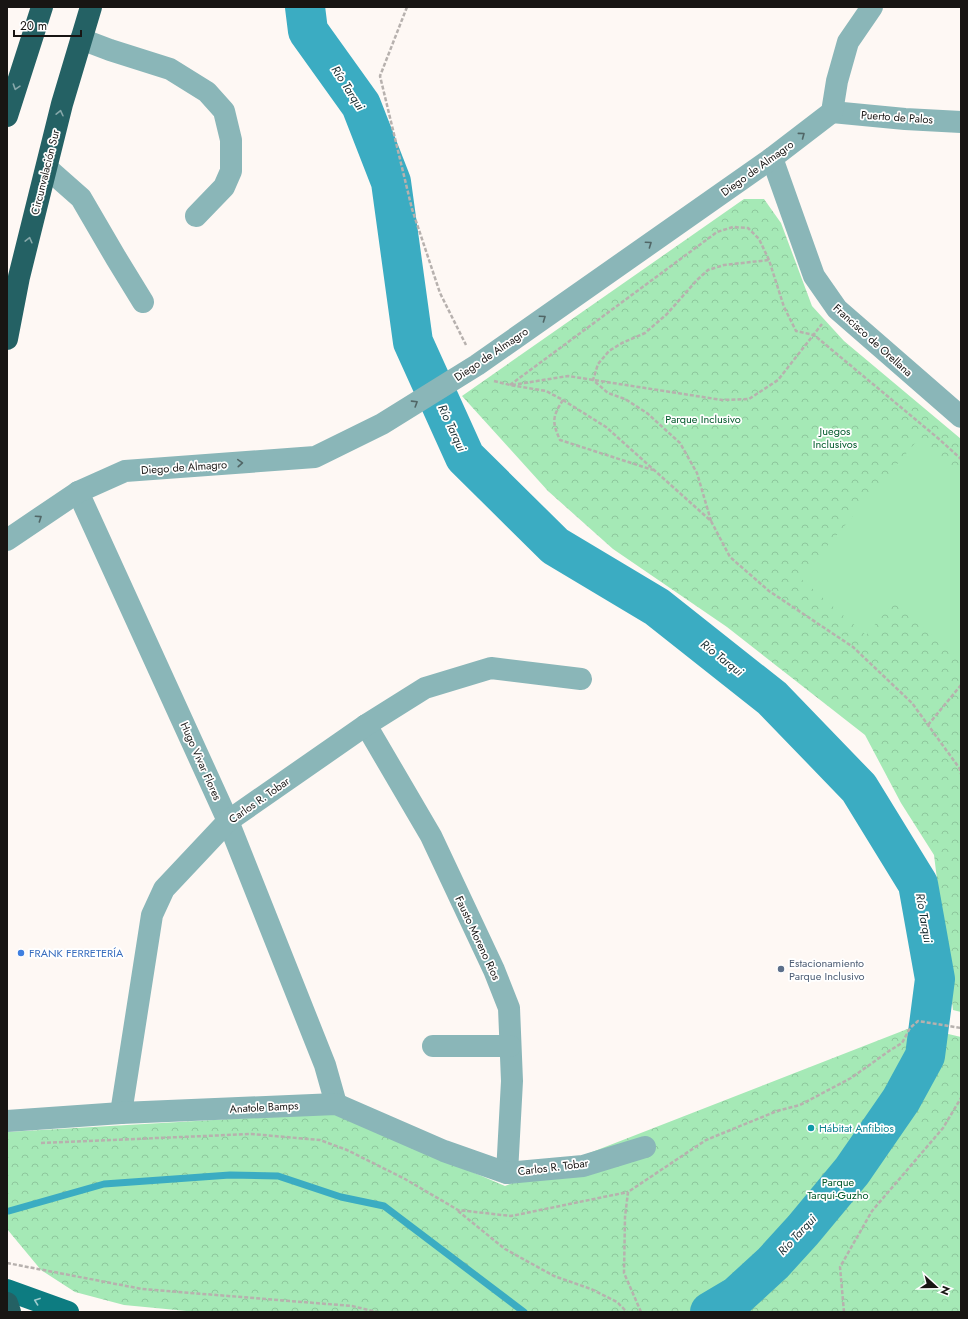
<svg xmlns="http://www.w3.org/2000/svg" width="968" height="1319" font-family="Jost,sans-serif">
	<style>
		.park { fill: url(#park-crowns) }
		.pitch { fill: #a5e9b6 }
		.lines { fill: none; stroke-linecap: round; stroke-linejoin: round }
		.stream { stroke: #3bacc2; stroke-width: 7 }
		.river { stroke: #3bacc2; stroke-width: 40 }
		.path { stroke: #b7b1ae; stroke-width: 2.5; stroke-dasharray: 4 2; stroke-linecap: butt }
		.minor { stroke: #8ab6b8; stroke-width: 22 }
		.major { stroke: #0d7c81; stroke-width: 22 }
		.highway { stroke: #246164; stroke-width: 22 }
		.oneway { stroke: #87a8aa }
		.oneway2 { stroke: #516666 }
		.oneway3 { stroke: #9ecbcd }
		.shop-dot { fill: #3f7fe0; stroke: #fff; stroke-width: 1.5 }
		.service-dot { fill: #5c6f8a; stroke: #fff; stroke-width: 1.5 }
		.culture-dot { fill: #0f9aa8; stroke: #fff; stroke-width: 1.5 }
		.labels { text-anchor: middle; stroke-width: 3.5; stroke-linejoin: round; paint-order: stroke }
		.street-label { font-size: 11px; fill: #181513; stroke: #fff }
		.park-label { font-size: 11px; fill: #00592a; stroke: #fff }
		.shop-label { font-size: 11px; fill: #366cbe; stroke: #fff; text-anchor: start }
		.service-label { font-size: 11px; fill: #4e5e75; stroke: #fff; text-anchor: start }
		.culture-label { font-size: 11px; fill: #0d838f; stroke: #fff; text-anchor: start }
		.water-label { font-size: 12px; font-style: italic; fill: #1b2f33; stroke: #fff }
	</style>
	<defs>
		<pattern id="park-crowns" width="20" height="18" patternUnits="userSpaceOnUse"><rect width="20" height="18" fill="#a5e9b6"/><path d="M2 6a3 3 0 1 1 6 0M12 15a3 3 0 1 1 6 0" fill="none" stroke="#8dc79c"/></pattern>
	</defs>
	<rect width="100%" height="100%" fill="#fef8f4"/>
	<g class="park">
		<path d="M744,199H764L781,223L812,306L844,341L961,439V1012L953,1010L934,855L901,803L865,735L727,627L613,549L548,491L462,396Z"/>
		<path d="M910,1028H923L961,1037V1312H197L124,1305L75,1292L41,1270L7,1229V1132L334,1113L505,1186Z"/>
	</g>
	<path class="pitch" d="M916,442L961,481V660L894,602L866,635L800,578Z"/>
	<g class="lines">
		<path class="stream" d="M9,1211L104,1184L230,1175L278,1176L341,1197L384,1206L524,1312"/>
		<path class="river" d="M305,7L308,31L361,105L391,182L413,342L465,457L555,546L657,607L772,698L859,788L918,884L935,979L925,1056L901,1100L852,1171L803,1230L773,1263L737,1296L710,1312"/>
		<g class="path">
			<path d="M407,7L380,76L412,209L440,293L466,345"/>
			<path d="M494,381L510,385L546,391L563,400L606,427L711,521L730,557L769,591L853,647L912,703L960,769L961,774"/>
			<path d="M510,385L717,232L733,227L748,228L759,239L769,260L784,307L796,331L814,335L939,439L961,459"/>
			<path d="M512,385L568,376L722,400L749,399L778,380L822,324"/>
			<path d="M563,400C552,417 552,422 560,440L653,470"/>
			<path d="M711,521L697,473L680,443L647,413L625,399L608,393L593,380L598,364L609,351L622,343L645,333L667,314L697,280L708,270L724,265L769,260"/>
			<path d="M928,725L961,685"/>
			<path d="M41,1143L251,1134L320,1140L347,1150L405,1179L458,1210L511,1216L628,1192"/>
			<path d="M458,1211L505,1249L554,1276L591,1289L617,1302L627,1312"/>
			<path d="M7,1263L142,1289L352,1306L377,1312"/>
			<path d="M641,1312L624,1273L625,1217L628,1192L706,1140L777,1111L800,1105L851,1078L889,1051L902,1043L910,1028L918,1021L961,1028"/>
			<path d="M844,1312L840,1267L872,1211L943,1128L961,1098"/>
		</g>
		<g class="minor">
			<path d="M81,39L110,50L170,69L207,92L224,111L231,140V171L224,187L196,216"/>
			<path d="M832,112L905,119L961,122"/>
			<path d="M772,158L814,276L837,309L961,417"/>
			<path d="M47,168L81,198L116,258L143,302"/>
			<path d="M78,492L228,821L325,1065L336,1104"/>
			<path d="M7,540L78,492L125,471L315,457L382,424L477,365L772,158L832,112L837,81L848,42L872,7"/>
			<path d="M366,725L431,836L494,970L509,1008L512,1081L507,1173"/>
			<path d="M433,1046H510"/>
			<path d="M121,1113L152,915L164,889L228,821L366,725L425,688L491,668L581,679"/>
			<path d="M7,1121L121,1113L336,1104L444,1151L507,1173L583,1166L645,1147"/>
		</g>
		<path class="major" d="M7,1290L68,1312"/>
		<g class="highway">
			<path d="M7,116L42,7"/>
			<path d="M7,339L19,277L62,104L91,7"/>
			<path d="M7,1303L10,1312"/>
		</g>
	</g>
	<defs><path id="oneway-chevron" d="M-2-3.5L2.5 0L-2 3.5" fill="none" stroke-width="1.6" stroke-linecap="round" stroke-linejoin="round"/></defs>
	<g class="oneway">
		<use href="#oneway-chevron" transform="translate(16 87) rotate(108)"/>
		<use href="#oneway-chevron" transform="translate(60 113) rotate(-77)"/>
		<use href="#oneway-chevron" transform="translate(29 240) rotate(-76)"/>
	</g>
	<g class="oneway2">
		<use href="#oneway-chevron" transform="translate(802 135) rotate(-37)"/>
		<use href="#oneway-chevron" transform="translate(649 244) rotate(-35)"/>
		<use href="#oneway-chevron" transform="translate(543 318) rotate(-35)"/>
		<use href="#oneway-chevron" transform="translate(415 403) rotate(-32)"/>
		<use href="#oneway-chevron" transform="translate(240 463) rotate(-4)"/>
		<use href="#oneway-chevron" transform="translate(39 518) rotate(-34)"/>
	</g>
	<use class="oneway3" href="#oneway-chevron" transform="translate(37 1301) rotate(-160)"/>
	<circle class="shop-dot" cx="21" cy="953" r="4"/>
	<circle class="service-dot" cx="781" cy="969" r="4"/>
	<circle class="culture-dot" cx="811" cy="1128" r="4"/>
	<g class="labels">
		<g class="street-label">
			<text transform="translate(897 117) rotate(4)" y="4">Puerto de Palos</text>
			<text transform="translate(757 168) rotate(-36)" y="4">Diego de Almagro</text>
			<text transform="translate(45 172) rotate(-76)" y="4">Circunvalación Sur</text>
			<text transform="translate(873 340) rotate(42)" y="4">Francisco de Orellana</text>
			<text transform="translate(491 354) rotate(-34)" y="4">Diego de Almagro</text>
			<text transform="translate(184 467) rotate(-4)" y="4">Diego de Almagro</text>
			<text transform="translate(201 761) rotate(66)" y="4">Hugo Vivar Flores</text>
			<text transform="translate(259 800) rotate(-35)" y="4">Carlos R. Tobar</text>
			<text transform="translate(478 938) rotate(65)" y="4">Fausto Moreno Ríos</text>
			<text transform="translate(264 1107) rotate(-3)" y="4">Anatole Bamps</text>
			<text transform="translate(553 1167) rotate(-7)" y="4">Carlos R. Tobar</text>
		</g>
		<g class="park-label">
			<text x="703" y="423">Parque Inclusivo</text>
			<text x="835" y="435">Juegos<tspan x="835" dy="13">Inclusivos</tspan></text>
			<text x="838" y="1186">Parque<tspan x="838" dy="13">Tarqui-Guzho</tspan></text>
		</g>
		<g class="shop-label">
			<text x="29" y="957">FRANK FERRETERÍA</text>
		</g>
		<g class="service-label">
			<text x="789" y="967">Estacionamiento<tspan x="789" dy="13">Parque Inclusivo</tspan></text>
		</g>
		<g class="culture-label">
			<text x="819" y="1132">Hábitat Anfibios</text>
		</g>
		<g class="water-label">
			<text transform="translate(348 88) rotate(57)" y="4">Río Tarqui</text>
			<text transform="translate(452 428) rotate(65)" y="4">Río Tarqui</text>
			<text transform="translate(722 658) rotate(38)" y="4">Río Tarqui</text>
			<text transform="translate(924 918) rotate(80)" y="4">Río Tarqui</text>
			<text transform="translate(797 1235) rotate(-47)" y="4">Río Tarqui</text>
		</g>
	</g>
	<rect width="968" height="1319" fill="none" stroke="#181513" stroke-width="16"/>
	<g transform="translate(936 1287) rotate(111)" stroke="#ffffff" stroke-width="3" paint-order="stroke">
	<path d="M0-3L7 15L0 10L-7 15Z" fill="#181513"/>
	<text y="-6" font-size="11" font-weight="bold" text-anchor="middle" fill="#181513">N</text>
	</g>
	<path d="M14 30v6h67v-6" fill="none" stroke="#181513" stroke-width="2"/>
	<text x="20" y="30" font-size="12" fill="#181513" stroke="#ffffff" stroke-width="3" paint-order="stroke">20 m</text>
</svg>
